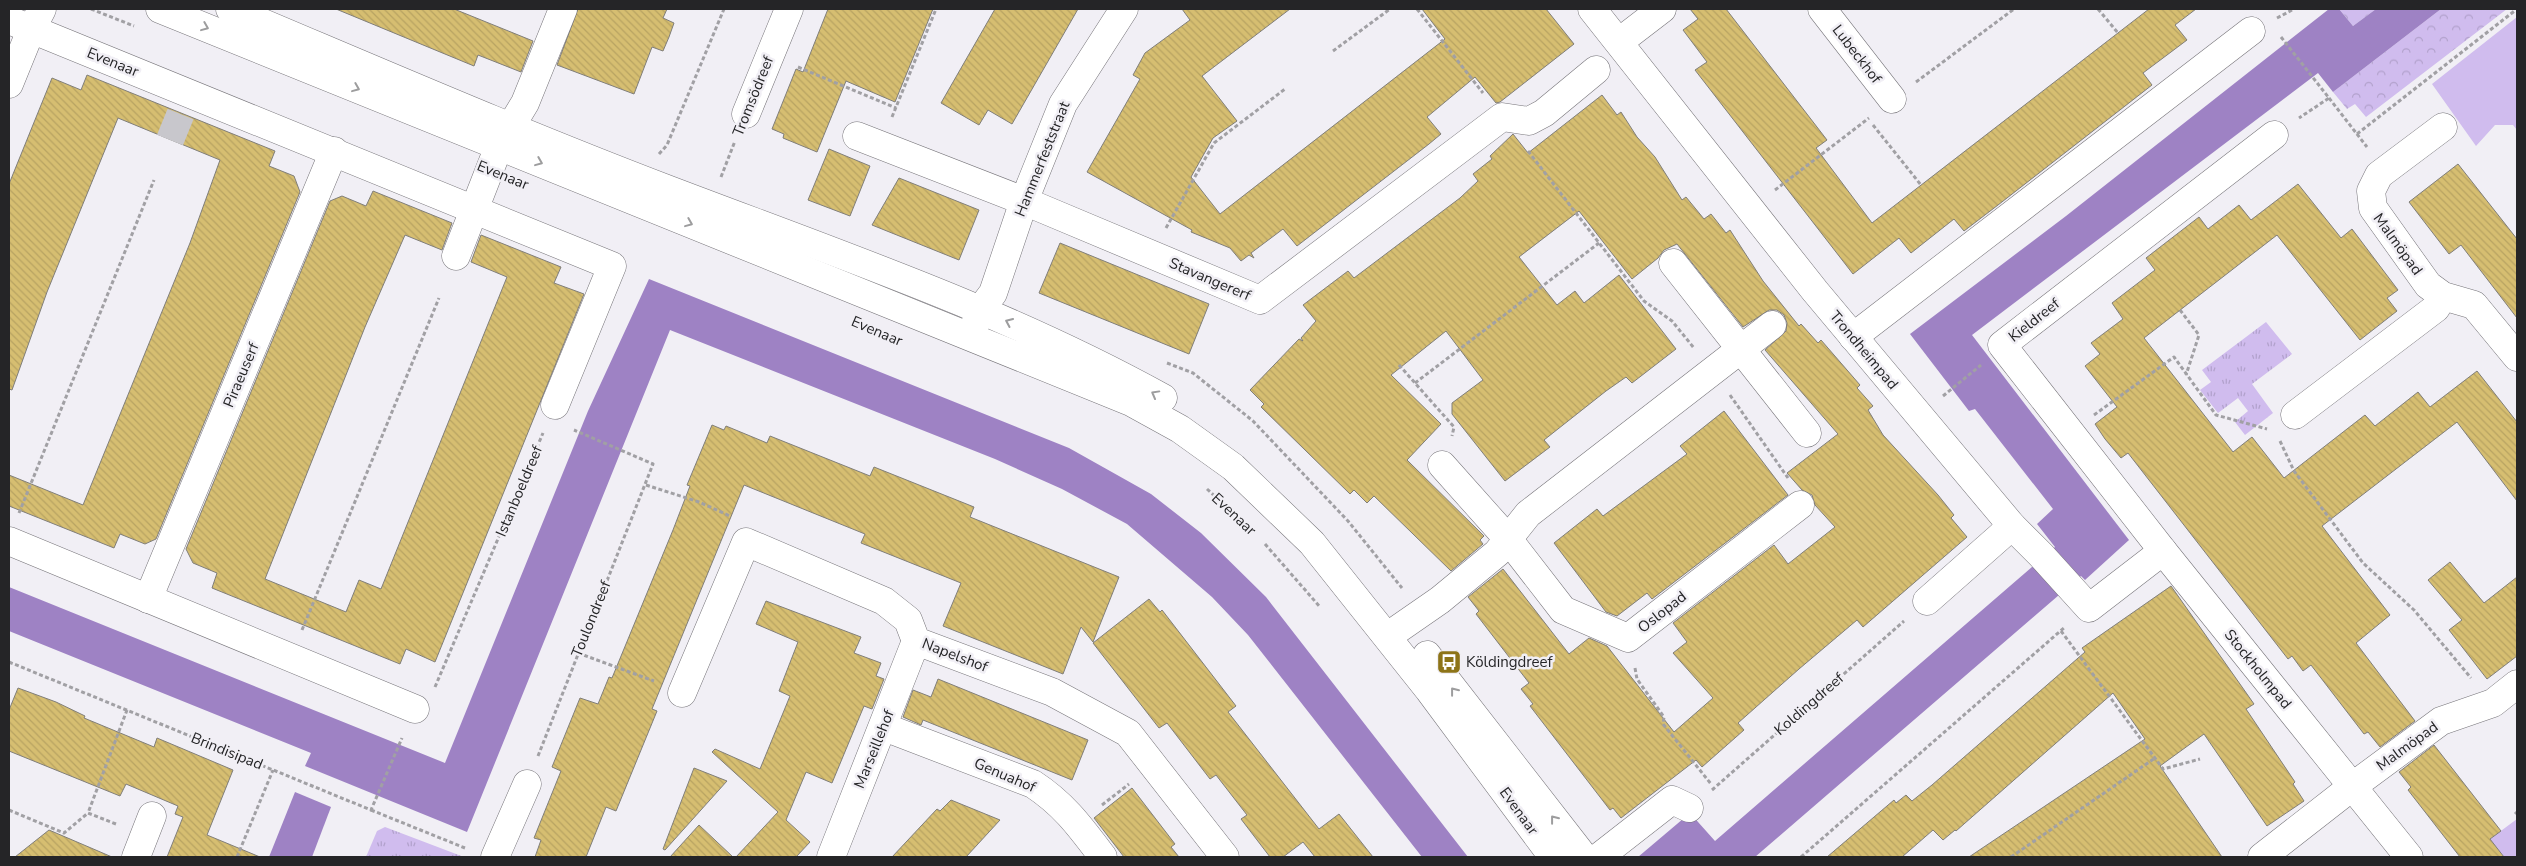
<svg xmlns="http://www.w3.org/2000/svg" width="2526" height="866" font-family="'Nunito Sans',sans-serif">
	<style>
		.green { fill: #d0bcee }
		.forest { fill: url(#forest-crowns) }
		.park { fill: url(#park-tufts) }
		.water { fill: #9e82c4 }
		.building { fill: url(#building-back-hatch); stroke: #807e79 }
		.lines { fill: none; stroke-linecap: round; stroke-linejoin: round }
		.minor-tunnel { stroke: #c8c7cc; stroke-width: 28; stroke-dasharray: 28 14; stroke-linecap: butt }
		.minor-casing { stroke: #77757a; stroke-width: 29 }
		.path { stroke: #a1a0a4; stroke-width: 3; stroke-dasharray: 4 2.5; stroke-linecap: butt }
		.minor { stroke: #fff; stroke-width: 28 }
		.oneway { stroke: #9d9d9e }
		.labels { text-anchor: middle; stroke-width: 5; stroke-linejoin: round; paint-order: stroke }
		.street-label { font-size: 15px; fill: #252527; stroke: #f1eff5 }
		.poi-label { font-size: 15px; fill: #252527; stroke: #f1eff5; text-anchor: start }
	</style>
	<defs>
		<pattern id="forest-crowns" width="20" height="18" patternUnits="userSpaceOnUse" patternTransform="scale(1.25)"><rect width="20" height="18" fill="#d0bcee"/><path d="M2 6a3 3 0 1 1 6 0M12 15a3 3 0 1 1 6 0" fill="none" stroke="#b2a1cc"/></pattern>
		<pattern id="park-tufts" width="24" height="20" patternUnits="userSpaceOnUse" patternTransform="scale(1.25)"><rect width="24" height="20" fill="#d0bcee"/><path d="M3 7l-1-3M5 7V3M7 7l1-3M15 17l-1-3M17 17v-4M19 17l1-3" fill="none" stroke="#b2a1cc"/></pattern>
		<pattern id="building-back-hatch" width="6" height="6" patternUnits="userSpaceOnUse" patternTransform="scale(1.25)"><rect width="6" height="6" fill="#d6be71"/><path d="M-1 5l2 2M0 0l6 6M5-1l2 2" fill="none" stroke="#b8a362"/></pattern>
	</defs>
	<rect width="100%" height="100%" fill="#f1eff5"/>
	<g class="green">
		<path d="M2517,17V130L2513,125H2495L2476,146L2432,84Z"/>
		<path d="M2517,819V857H2504L2490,839Z"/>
	</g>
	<g class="forest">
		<path d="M2339,9H2376L2353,26Z"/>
		<path d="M2441,9H2507L2366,117L2355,104L2347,109L2333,92Z"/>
	</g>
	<g class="park">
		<path d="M2266,322L2292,354L2252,384L2273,413L2245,435L2235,422L2248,411L2238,398L2218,413L2200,390L2211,382L2202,370Z"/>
		<path d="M385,827L464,857H366L377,831Z"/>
	</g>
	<g class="water">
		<path d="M2329,9H2339L2353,26L2376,9H2441L2333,92L2318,73L1972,335L2129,540L2085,580L2081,576L1755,857H1638L1690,813L1715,841L2055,547L2037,524L2053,509L1975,409L1969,411L1910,334L2066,216Z"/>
		<path d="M649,279L1069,448L1151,494L1201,533L1266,597L1468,857H1422L1248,635L1212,597L1127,524L1062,489L995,459L670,330L467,832L305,766L311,753L9,631V587L445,763L588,411Z"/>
		<path d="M295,792L331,807L312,857H269Z"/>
	</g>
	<g class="building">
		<path d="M336,9H454L533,41L521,72L478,55L474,66Z"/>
		<path d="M578,9H667L663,18L674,23L669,37L663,51L652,47L634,94L557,65Z"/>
		<path d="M828,9H933L895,102L846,81L817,152L783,138L784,134L772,129L796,69L803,72Z"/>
		<path d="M995,9H1078L1012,124L988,110L979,125L941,103Z"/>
		<path d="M1182,9H1290L1202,76L1237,121L1213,138L1191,177L1220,214L1445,39L1422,9H1546L1574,44L1500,102L1496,103L1475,77L1427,117L1441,134L1429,144L1297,246L1283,229L1251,253L1254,258L1249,255L1241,261L1230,248L1191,232L1192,230L1087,172L1140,79L1133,75L1145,53L1190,20Z"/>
		<path d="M1690,9H1726L1827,140L1816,148L1872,223L2149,9H2196L2175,25L2187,40L2143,73L2152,85L1998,205L1964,231L1954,219L1911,253L1899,238L1853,274L1695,70L1707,62L1683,30L1698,19Z"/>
		<path d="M87,75L275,151L269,166L294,176L300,192L156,539L145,544L120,534L114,548L9,506V475L83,505L190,243L220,160L118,118L47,292L12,390L9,389V184L52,78L81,90Z"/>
		<path d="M1602,95L1617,115L1621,112L1637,137L1655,157L1682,200L1686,197L1704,219L1711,214L1726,233L1730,230L1763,281L1799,326L1801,324L1818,343L1821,340L1860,385L1857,388L1873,406L1868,410L1883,435L1938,495L1954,515L1951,518L1967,537L1863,627L1857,620L1799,669L1738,723L1744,730L1702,767L1696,760L1621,818L1613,808L1610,810L1530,706L1533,704L1521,689L1529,683L1476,614L1479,611L1468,597L1503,569L1569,654L1589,638L1607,646L1674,732L1713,698L1673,653L1687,642L1673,623L1774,545L1788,564L1835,527L1815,505L1812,495L1802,490L1787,473L1838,434L1765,350L1786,331L1787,323L1784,315L1777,310H1769L1743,327L1677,244L1664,250L1658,258L1632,279L1579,211L1519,257L1557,305L1575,291L1584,303L1619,275L1676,349L1632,383L1626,377L1606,391L1544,440L1550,447L1505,481L1452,414V403L1483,380L1446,331L1391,375L1441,424L1407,460L1484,536L1480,540L1483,544L1451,571L1374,496L1367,503L1354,490L1350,494L1261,407L1264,404L1250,390L1299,339L1303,341L1301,338L1316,321L1303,305L1348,271L1354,278L1460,198L1478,181L1473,174L1492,159L1490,156L1513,134L1528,153Z"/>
		<path d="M829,149L870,166L850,216L808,200Z"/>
		<path d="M2458,164L2517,239V318L2461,245L2449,254L2409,202Z"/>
		<path d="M899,178L979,210L959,260L872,225Z"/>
		<path d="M2298,184L2341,238L2352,229L2398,290L2387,298L2397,311L2360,340L2277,235L2144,338L2233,452L2252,437L2284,478L2365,415L2375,426L2418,392L2430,407L2477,371L2517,422V501L2457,422L2322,526L2390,615L2356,643L2415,721L2380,747L2368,732L2364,734L2311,665L2303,671L2292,656L2288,659L2128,453L2121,458L2105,439L2095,424L2117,407L2085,366L2100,354L2091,343L2123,319L2112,303L2155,270L2146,258L2199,217L2208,229L2239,205L2251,220Z"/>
		<path d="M373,191L452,223L442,250L405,235L365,327L265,579L346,612L359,580L381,589L507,277L471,262L481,235L561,267L554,283L584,294L435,662L406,649L400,664L212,588L217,573L193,563L186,549L330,201L342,196L366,206Z"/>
		<path d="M1060,243L1209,304L1189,354L1039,293Z"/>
		<path d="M1724,411L1788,495L1652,599L1647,593L1617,616L1606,612L1554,543L1597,509L1603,516L1687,454L1680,446Z"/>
		<path d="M712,425L724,430L726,426L767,443L770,436L870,476L874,467L974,507L970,517L1119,577L1093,642L1081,627L1063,674L943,626L961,583L861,543L865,534L744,485L652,709L657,711L616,811L606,807L586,857H535L541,840L534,838L561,771L552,767L580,698L598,704L609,677L612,678L673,530L690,486L687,485Z"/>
		<path d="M2450,562L2484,603L2517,577V656L2487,679L2449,630L2462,620L2428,580Z"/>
		<path d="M2171,586L2254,704L2246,709L2295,782L2293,784L2304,801L2267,826L2204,734L2160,766L2222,857H1969L2145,739L2113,693L1956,831L1955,830L1943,840L1933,830L1902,857H1827L1894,800L1896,803L1906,795L1912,801L1932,785L2085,652L2082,648Z"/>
		<path d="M1149,599L1160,612L1162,610L1236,706L1228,712L1319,829L1339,814L1373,857H1315L1303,842L1283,857H1270L1241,819L1247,815L1216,775L1210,779L1167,723L1159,728L1093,643Z"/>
		<path d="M766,601L861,637L854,653L881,663L876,676L884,679L872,709L864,706L832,783L806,772L786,820L810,842L796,857H736L778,812L712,752L715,749L760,769L790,696L779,691L798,642L756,624Z"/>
		<path d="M938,679L1088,740L1072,780L923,720L921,725L903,717L913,690L931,697Z"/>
		<path d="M18,688L56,702L85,716L84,718L154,747L157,738L233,770L207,835L260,857H167L183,817L175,814L178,806L126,784L120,796L9,751V710Z"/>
		<path d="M2434,745L2501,831L2490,839L2504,857H2460L2408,790L2411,787L2399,772Z"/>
		<path d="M694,768L727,781L665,850L663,849Z"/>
		<path d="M1132,788L1175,844L1171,847L1179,857H1124L1094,818Z"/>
		<path d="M951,800L1000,820L966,857H892L937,809L940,811Z"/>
		<path d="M699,825L733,857H670Z"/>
		<path d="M49,830L112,857H15Z"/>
	</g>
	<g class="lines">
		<path class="minor-tunnel" d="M170,140L181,113"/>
		<defs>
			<g id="minor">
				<path d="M160,9L1131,402L1180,429L1233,467L1312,543L1429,690L1553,857"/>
				<path d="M230,9C375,70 520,133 667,189C835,253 1006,311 1163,398"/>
				<path d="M1592,9L1815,291L2012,526L2041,555L2089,608L2163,551"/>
				<path d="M1822,9L1892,99"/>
				<path d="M9,20L612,266L555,405"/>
				<path d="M1619,42L1662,9"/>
				<path d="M9,84L31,30L42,9"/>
				<path d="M746,114L789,9"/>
				<path d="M2443,127L2379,175L2371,191L2373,208L2428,285L2443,296L2474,305L2517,357"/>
				<path d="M2274,135L2002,345L2163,551L2409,857"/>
				<path d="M857,136L1024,201L1260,300L1502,117L1529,121L1544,113L1596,70"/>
				<path d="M456,256L499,146L525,103L563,9"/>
				<path d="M1673,263L1807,433"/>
				<path d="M974,327L981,309L993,293L1024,201L1063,104L1124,9"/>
				<path d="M1853,337L2251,31"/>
				<path d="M2295,415L2436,308L2443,296"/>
				<path d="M1442,465L1508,539L1563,610L1628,638L1800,505"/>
				<path d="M9,541L415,709"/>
				<path d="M148,599L334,151"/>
				<path d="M1927,601L2012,526"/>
				<path d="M1388,636L1440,600L1497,553L1528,514L1772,325"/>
				<path d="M1427,655L1584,857"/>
				<path d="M682,693L746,542L884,601L908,620L916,641L1052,692L1128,733L1225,857"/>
				<path d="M884,727L1033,784C1065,805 1081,828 1103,857"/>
				<path d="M136,857L152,816"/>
				<path d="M495,857L527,784"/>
				<path d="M831,857L916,641"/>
				<path d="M1599,857L1672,800L1689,808"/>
				<path d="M2262,857L2353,786L2441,721L2493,703L2517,684"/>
			</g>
		</defs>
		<use href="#minor" class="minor-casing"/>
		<g class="path">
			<path d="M91,9L134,26"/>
			<path d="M1417,9L1483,93"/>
			<path d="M2098,9L2118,33"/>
			<path d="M2277,18L2294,9"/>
			<path d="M2281,37L2329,98L2299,118"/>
			<path d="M1333,51L1390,9"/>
			<path d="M798,67L896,108"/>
			<path d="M1916,82L2014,9"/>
			<path d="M2329,98L2367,147"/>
			<path d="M892,117L936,9"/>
			<path d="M1873,125L1921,185"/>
			<path d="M2357,134L2517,9"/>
			<path d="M1528,151L1644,301L1672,321L1694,348"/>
			<path d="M659,154L667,145L724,9"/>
			<path d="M721,177L735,141"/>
			<path d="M1775,190L1869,118"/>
			<path d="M1166,228L1214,143L1285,89"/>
			<path d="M2180,310L2199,335L2186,375"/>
			<path d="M1167,363L1193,373L1253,421L1348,521L1402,588"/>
			<path d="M1399,365L1454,427L1452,436"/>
			<path d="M1415,383L1599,243"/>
			<path d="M1730,395L1788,478"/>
			<path d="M1943,396L1981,365"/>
			<path d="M2094,415L2174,357L2216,415L2267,429"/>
			<path d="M2280,441L2294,471L2363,563L2414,610L2471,678"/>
			<path d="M646,485L699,502L730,516"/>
			<path d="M1207,489L1219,500"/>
			<path d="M19,513L154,180"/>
			<path d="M1265,544L1320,607"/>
			<path d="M302,630L439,298"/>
			<path d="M2061,631L2163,769L2200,759"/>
			<path d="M578,653L654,681"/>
			<path d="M9,662L371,810L402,738"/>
			<path d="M1635,668L1637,679L1664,717L1663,724L1711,784"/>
			<path d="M435,687L543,433"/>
			<path d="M538,756L653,464L574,430"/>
			<path d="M1712,790L1904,621"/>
			<path d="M1102,805L1129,784"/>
			<path d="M9,810L64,833L88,813"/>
			<path d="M371,810L465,848"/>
			<path d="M2515,814L2517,812"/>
			<path d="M116,824L88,813L127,710"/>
			<path d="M237,857L273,770"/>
			<path d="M1801,857L2065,627"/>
			<path d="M2011,857L2155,758"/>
		</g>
		<use href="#minor" class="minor"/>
	</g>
	<defs><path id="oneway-chevron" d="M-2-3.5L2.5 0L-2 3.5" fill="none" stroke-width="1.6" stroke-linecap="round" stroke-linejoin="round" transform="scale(1.25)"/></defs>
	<g class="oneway">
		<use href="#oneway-chevron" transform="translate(205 27) rotate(22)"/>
		<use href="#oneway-chevron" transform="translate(356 88) rotate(22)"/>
		<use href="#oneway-chevron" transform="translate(539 162) rotate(22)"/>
		<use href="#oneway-chevron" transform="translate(689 223) rotate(22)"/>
		<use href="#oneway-chevron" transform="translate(1009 322) rotate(-156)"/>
		<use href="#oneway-chevron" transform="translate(1155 394) rotate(-151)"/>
		<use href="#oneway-chevron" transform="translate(1454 691) rotate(-128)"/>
		<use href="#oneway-chevron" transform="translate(1554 819) rotate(-128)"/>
	</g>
	<defs>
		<symbol id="bus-square" viewBox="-11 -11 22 22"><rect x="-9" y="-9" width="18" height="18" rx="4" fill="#8d7418" stroke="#f1eff5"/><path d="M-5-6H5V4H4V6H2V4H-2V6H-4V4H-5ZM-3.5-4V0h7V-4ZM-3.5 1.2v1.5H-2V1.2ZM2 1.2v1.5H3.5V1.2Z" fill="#fff"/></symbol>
	</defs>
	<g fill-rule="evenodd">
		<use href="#bus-square" x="1435" y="648" width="28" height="28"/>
	</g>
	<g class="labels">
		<g class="street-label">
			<text transform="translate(1857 54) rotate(52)" y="5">Lubeckhof</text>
			<text transform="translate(113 62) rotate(22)" y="5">Evenaar</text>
			<text transform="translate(753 96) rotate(-68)" y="5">Tromsödreef</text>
			<text transform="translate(1042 159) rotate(-68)" y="5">Hammerfeststraat</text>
			<text transform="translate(503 175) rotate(22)" y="5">Evenaar</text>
			<text transform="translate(2398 244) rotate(54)" y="5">Malmöpad</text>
			<text transform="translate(1210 279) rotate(23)" y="5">Stavangererf</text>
			<text transform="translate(2034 320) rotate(-38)" y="5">Kieldreef</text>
			<text transform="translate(877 331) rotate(23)" y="5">Evenaar</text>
			<text transform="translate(1864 350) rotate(50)" y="5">Trondheimpad</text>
			<text transform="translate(241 375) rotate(-67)" y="5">Piraeuserf</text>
			<text transform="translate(519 491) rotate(-67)" y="5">Istanboeldreef</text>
			<text transform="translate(1234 514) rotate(43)" y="5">Evenaar</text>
			<text transform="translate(1662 612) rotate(-38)" y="5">Oslopad</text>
			<text transform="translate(591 619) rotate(-68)" y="5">Toulondreef</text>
			<text transform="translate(955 655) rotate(21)" y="5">Napelshof</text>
			<text transform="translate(2258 669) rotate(51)" y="5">Stockholmpad</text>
			<text transform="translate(1809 704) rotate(-41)" y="5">Koldingdreef</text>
			<text transform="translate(2407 746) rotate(-36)" y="5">Malmöpad</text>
			<text transform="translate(874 749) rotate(-68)" y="5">Marseillehof</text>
			<text transform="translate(227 751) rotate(22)" y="5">Brindisipad</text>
			<text transform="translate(1005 775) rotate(23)" y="5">Genuahof</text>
			<text transform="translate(1519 811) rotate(54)" y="5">Evenaar</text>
		</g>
		<g class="poi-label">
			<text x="1466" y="667">Köldingdreef</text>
		</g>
	</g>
	<rect width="2526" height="866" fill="none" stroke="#252527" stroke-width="20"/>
</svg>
